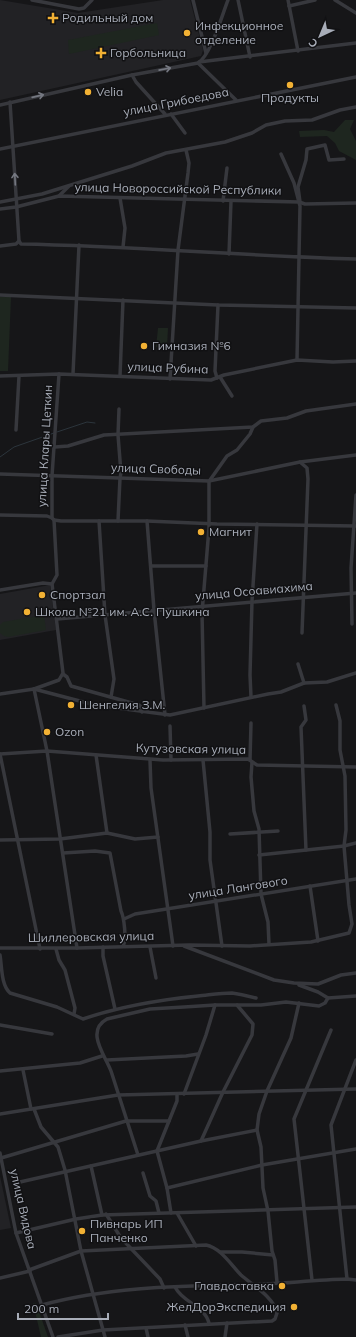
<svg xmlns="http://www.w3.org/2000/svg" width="356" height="1337" font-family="Mulish,sans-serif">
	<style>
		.built { fill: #222225 }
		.green { fill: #1e261f }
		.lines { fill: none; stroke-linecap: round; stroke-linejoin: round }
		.stream { stroke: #2c353c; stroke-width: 1 }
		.minor { stroke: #37383d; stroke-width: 3.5 }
		.oneway { stroke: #757881 }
		.poi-dot { fill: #f2b134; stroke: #111113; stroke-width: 1.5 }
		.labels { text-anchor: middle; stroke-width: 3; stroke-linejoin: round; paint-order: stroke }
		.poi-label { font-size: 12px; fill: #a8adb8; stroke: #111113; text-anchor: start }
		.street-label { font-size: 12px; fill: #a8adb8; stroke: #111113 }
	</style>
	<rect width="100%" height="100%" fill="#161618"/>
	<g class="built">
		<path d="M0,0L78,13L163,0H190L203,50L201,56L0,100Z"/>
		<path d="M50,585L56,630L0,640V594Z"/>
		<path d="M0,1176L11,1228L0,1230Z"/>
	</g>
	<g class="green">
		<path d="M157,23L159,35L69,54L68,40Z"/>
		<path d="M345,120H354L350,129L356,141V160L339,151L335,143L327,136L300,137L299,131L324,130L334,132Z"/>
		<path d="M0,297H11L8,371H0Z"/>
		<path d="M158,328H168L167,347H156Z"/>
		<path d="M44,615L46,630L8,637L4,636L0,633V625L3,622Z"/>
		<path d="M33,1303H36L48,1337H41Z"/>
	</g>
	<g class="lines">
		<g class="stream">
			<path d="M57,432L87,422L95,423"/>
			<path d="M0,457L14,447L54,433"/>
		</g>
		<g class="minor">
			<path d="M32,0L79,9L84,8L92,0"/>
			<path d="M193,0L206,53"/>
			<path d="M238,0L250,57"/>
			<path d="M288,0L298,51"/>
			<path d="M335,0L356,13"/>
			<path d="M289,6L315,0"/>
			<path d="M199,62L356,43"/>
			<path d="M198,63L236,100"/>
			<path d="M132,75L136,82L165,114"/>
			<path d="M0,105L132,75L198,63C211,55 222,15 228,0"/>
			<path d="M171,114L185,133"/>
			<path d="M0,149L356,77"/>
			<path d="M281,154L294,183L300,206L297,360"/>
			<path d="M59,196L69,186"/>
			<path d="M120,198L125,228L123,247"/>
			<path d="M223,201L227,168"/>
			<path d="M0,202L42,194L132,166L166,153L225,142L252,133L266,125L285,121L312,120L340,110L356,107"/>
			<path d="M300,202L298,187L306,160L307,149L325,145L329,160L344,159"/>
			<path d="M0,209L16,207L59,196L299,202L305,204L356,203"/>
			<path d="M19,241L21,244C133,246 244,256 356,259"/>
			<path d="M0,246L16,244L19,241L10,102"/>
			<path d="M229,254L231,201"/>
			<path d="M0,295L218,305L356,308"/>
			<path d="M73,374L79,245"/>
			<path d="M0,376L59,374L211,380L224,375L297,360L333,362L356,361"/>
			<path d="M120,376L123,300"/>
			<path d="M220,377L232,396"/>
			<path d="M217,378L215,371L218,305"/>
			<path d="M170,379L178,250L188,173L189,163L186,150"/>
			<path d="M16,430L19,376"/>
			<path d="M55,447L68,446L104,435L253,427L261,421L287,418L306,411L356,404"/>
			<path d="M300,462L307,468L308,479L302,633"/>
			<path d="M0,474L209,481L300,462L356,455"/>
			<path d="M210,480L227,456L237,450L250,434L253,427"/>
			<path d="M0,515L47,516L52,518"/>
			<path d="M54,520L61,521H147L217,524L356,526"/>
			<path d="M99,521L105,615L114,679L111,697"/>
			<path d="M118,521L120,478L121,473L118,435L119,409"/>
			<path d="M147,521L154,610L165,715"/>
			<path d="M151,566H206"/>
			<path d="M0,590L43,583L52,584"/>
			<path d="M57,619L356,593"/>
			<path d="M352,624L351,568L356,495"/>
			<path d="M298,664L304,683"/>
			<path d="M63,674L67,677L71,686L139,705L143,709L142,712"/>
			<path d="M34,689L59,680L63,673L52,584L57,575L54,520L52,518V476L59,374"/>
			<path d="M34,689L47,751L77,948"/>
			<path d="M0,694L34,689L95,705L170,715L268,694L281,692L304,683L327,682L356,673"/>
			<path d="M251,697L250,675L252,601L257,524"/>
			<path d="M304,706L306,720L301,727L306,850"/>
			<path d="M204,708L202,613L209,528V481"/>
			<path d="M170,726L171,760"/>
			<path d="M0,754L47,751L163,760L248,759L257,765L356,767"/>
			<path d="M0,754L40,949"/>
			<path d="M96,755L107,833"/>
			<path d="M150,760L151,788L173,946"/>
			<path d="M203,760L210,832V860L222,946"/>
			<path d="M250,760L251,723"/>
			<path d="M252,762L251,777L254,811L259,829L261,894L268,922L269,944"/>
			<path d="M230,834L278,831"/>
			<path d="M0,840L60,839L107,833L135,839L158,837"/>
			<path d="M63,853L95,851L110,853L121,911C124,917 127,940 123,946"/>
			<path d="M259,855L344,846L356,843"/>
			<path d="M310,886L318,941"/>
			<path d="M124,919L135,914L356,879"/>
			<path d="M184,946L274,980L294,983L318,984L341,975L356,973"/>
			<path d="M103,947V956L115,1009"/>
			<path d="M150,947L156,978"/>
			<path d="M0,948H77L189,945L250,946L311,942L349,933L352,924L349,905L344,846L346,830L345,776L340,750V721L336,705"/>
			<path d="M56,949L59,960L65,970L75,1008L74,1014"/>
			<path d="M0,955C2,967 1,985 10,993L57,1007L83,1019C121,1006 158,1000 198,996C209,995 220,993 232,993C240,994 248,996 256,998"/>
			<path d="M299,985L318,992L328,998"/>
			<path d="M0,1025L52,1034"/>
			<path d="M107,1060L186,1056L198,1054"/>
			<path d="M23,1070L31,1109"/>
			<path d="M0,1071L80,1063L102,1056"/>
			<path d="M184,1094L206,1035L215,1005"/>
			<path d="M34,1109L41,1127L58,1147L65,1170L81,1251L105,1337"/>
			<path d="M0,1114L118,1095L356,1089"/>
			<path d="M201,1141L223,1092L252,1035L253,1024L237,1005"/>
			<path d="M0,1153L16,1233L53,1337"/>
			<path d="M138,1155L111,1071C105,1055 85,1031 107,1019L150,1009L184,1007L215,1005H261L286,1002L319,1006L325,1003L328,998L356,996"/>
			<path d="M1,1158L126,1121H169"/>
			<path d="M91,1166L102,1215"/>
			<path d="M143,1173L150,1196L156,1201L159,1213"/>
			<path d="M20,1182L201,1141L257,1130"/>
			<path d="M167,1188L262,1165L356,1149"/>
			<path d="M171,1213L167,1188L157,1151L177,1101V1094"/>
			<path d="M177,1213L196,1246"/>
			<path d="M106,1214L121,1238L160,1279L164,1288"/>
			<path d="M16,1233L76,1219L102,1215L356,1207"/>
			<path d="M220,1252H242L273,1255"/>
			<path d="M29,1270L81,1251L206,1245C221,1248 231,1265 241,1275C252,1285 274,1297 277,1313L275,1319L272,1321L103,1330L58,1337"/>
			<path d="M0,1278L30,1271"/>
			<path d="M347,1279L331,1125L356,1060"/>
			<path d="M312,1280L294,1119L331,1030"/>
			<path d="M277,1282L275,1260L272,1251L268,1211L263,1188L261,1147L257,1130L259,1114L267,1091L291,1038L299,1003"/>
			<path d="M175,1287C183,1303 204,1305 209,1323"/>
			<path d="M42,1305C104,1288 171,1286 235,1285C272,1285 310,1280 347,1279L356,1280"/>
			<path d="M185,1325L188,1337"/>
			<path d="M146,1328L148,1337"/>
			<path d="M225,1337L227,1323"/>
		</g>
	</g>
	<defs><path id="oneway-shaft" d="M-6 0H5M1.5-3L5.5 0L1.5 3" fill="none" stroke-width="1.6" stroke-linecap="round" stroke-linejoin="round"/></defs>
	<g class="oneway">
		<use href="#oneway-shaft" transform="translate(165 69) rotate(-11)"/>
		<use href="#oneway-shaft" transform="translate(38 96) rotate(-13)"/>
		<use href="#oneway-shaft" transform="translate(15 179) rotate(-93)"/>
	</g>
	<g class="poi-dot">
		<path d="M51 12h4v4h4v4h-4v4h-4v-4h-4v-4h4z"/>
		<circle cx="187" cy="33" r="4"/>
		<path d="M99 47h4v4h4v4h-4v4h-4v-4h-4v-4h4z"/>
		<circle cx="290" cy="85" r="4"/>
		<circle cx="88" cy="92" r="4"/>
		<circle cx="144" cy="346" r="4"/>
		<circle cx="201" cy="532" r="4"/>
		<circle cx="42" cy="595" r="4"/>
		<circle cx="27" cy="612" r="4"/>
		<circle cx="71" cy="705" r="4"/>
		<circle cx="47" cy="732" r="4"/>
		<circle cx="82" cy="1231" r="4"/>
		<circle cx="282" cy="1286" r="4"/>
		<circle cx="294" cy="1307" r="4"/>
	</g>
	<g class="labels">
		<g class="poi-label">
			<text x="62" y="22">Родильный дом</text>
			<text x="195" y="30">Инфекционное<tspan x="195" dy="14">отделение</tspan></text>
			<text x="110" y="57">Горбольница</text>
			<text x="96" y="96">Velia</text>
			<text x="290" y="102" text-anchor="middle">Продукты</text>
			<text x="152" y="350">Гимназия №6</text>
			<text x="209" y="536">Магнит</text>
			<text x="50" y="599">Спортзал</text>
			<text x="35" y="616">Школа №21 им. А.С. Пушкина</text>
			<text x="79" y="709">Шенгелия З.М.</text>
			<text x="55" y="736">Ozon</text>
			<text x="90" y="1228">Пивнарь ИП<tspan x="90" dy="14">Панченко</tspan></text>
			<text x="274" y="1290" text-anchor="end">Главдоставка</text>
			<text x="286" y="1311" text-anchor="end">ЖелДорЭкспедиция</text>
		</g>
		<g class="street-label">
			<text transform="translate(176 102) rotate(-11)" y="4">улица Грибоедова</text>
			<text transform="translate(178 189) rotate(1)" y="4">улица Новороссийской Республики</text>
			<text transform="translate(168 368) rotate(2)" y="4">улица Рубина</text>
			<text transform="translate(45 446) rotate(-87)" y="4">улица Клары Цеткин</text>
			<text transform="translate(156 469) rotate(2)" y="4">улица Свободы</text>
			<text transform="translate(254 591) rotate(-5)" y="4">улица Осоавиахима</text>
			<text transform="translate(191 749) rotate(1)" y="4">Кутузовская улица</text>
			<text transform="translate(238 888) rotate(-9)" y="4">улица Лангового</text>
			<text transform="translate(91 937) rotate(-1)" y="4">Шиллеровская улица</text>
			<text transform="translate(23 1209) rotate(77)" y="4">улица Видова</text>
		</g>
	</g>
	<g transform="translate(320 36) rotate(224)" stroke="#111113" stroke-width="3" paint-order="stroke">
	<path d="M0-3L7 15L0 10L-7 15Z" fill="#a8adb8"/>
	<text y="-6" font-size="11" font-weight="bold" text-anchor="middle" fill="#a8adb8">С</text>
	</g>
	<path d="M18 1313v6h90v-6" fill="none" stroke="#a8adb8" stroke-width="2"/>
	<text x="24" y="1313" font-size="12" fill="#a8adb8" stroke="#111113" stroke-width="3" paint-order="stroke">200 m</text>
</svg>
